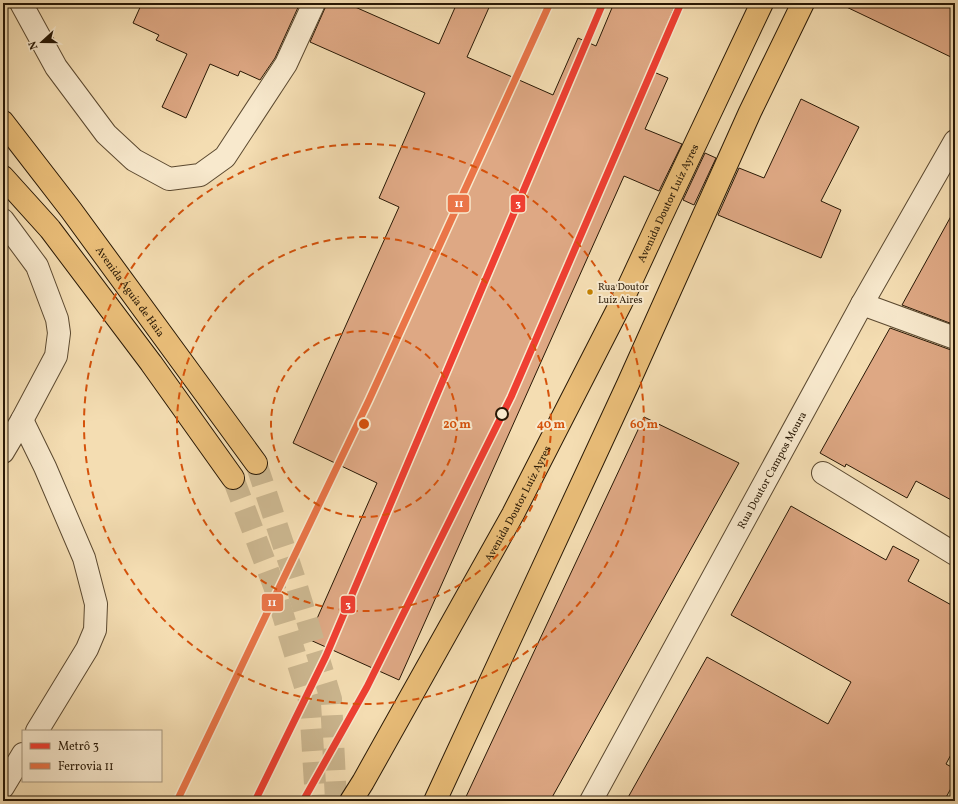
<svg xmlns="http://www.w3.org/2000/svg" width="958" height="804" font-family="Vollkorn,serif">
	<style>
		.building { fill: #dea884; stroke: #281805 }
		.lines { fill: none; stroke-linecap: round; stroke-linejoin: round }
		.major-tunnel { stroke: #cbb68f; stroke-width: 22; stroke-dasharray: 22 11; stroke-linecap: butt }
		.minor-casing { stroke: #5b4930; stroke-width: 24 }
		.major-casing { stroke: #281805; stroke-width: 24 }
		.highway-casing { stroke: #281805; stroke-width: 24 }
		.minor { stroke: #f8e9cd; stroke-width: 22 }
		.major { stroke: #eabe79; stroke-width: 22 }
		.highway { stroke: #eabe79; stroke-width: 22 }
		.rail-1-casing { stroke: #f8e9cd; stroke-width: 10 }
		.rail-1 { stroke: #ea7548; stroke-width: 7 }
		.metro-1-casing { stroke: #f8e9cd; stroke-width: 10 }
		.metro-1 { stroke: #ef3f32; stroke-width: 7 }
		.ring { fill: none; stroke: #d5520b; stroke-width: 2; stroke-dasharray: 7 5 }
		.bus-dot { fill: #c38201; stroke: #f8e9cd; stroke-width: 1.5 }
		.stop-dot { fill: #f8e9cd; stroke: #281805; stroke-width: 2 }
		.labels { text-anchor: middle; stroke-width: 4; stroke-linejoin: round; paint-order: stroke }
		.bus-label { font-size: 10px; fill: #281805; stroke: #f8e9cd; text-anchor: start }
		.street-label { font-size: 11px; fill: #281805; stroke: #f8e9cd }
		.centre { fill: #d5520b; stroke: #f8e9cd; stroke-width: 2 }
		.ring-label { font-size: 12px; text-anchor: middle; font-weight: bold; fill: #d5520b; stroke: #f8e9cd; stroke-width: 4; stroke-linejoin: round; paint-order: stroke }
		.line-badge { stroke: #f8e9cd; stroke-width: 1.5 }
		.badge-label { font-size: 11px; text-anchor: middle; font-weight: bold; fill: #fff }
	</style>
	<rect width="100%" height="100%" fill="#f4ddb2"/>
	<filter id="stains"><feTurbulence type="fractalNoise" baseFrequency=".005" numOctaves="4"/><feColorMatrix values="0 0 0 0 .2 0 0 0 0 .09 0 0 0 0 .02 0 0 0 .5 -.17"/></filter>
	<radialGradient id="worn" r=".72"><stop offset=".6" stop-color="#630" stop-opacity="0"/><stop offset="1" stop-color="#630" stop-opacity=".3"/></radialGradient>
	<g class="building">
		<path d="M142,3H300L275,58L260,80L240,71L238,76L210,64L186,118L162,107L187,54L156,40L159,35L133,23Z"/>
		<path d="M326,3H346L439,44L457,3H491L467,57L553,95L578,38L596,46L614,3H676L649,70L668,78L645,129L682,144L659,191L624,176L399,680L308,639L377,483L293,443L399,207L379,198L425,93L310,42L325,8Z"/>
		<path d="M838,3H955V59L924,44Z"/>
		<path d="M801,99L859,127L821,201L841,210L821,258L718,215L739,168L764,178Z"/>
		<path d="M705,153L716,158L694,205L683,200Z"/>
		<path d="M955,209V325L902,305Z"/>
		<path d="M890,328L951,350H955V502L916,481L907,498L846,464L845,467L820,453Z"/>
		<path d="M644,417L739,463L550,801H464Z"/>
		<path d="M791,506L886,560L893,546L919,560L908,581L955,607V747L946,764L955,769V781L944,801H626L707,657L828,724L851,682L731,615Z"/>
	</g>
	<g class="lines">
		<g class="major-tunnel">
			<path d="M256,463L294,577L331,699L336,801"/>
			<path d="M233,478L274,586L310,703L316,801"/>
		</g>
		<defs>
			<g id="minor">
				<path d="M21,3L56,67L106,134L134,160L169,179L200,175L225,157L286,64L314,3"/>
				<path d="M3,220L37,266L57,319L59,333L56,356L22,420L3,452"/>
				<path d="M862,304L955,338"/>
				<path d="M22,420L45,467L84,558L96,604L95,630L87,649L37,731"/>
				<path d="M823,473L955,554"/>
				<path d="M3,787L23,754"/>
				<path id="s1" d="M591,801L862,304L955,141"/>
			</g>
			<g id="major">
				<path id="s2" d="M3,122L71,210L256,463"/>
				<path d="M3,177L50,229L151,363L233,478"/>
			</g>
			<g id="highway">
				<path id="s3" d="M351,801L363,782L513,514L621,303L659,221L762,3"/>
				<path d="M435,801L628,384L750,112L803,3"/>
			</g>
		</defs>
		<use href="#minor" class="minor-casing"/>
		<use href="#major" class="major-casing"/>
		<use href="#highway" class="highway-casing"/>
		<use href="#minor" class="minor"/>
		<use href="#major" class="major"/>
		<use href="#highway" class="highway"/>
		<defs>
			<path id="rail-1" d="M177,801L369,400L550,3"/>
		</defs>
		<use href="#rail-1" class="rail-1-casing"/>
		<use href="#rail-1" class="rail-1"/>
		<defs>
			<g id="metro-1">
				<path d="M255,801L326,656L603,3"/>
				<path d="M303,801L367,687L511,397L681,3"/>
			</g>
		</defs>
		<use href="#metro-1" class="metro-1-casing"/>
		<use href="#metro-1" class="metro-1"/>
	</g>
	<g class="ring">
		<circle cx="364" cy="424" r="93"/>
		<circle cx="364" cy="424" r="187"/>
		<circle cx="364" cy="424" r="280"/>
	</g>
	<circle class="bus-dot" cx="590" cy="292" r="3.5"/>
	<circle class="stop-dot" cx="502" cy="414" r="6"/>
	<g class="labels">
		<g class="bus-label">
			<text x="598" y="290">Rua Doutor<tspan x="598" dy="13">Luiz Aires</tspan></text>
		</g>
		<g class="street-label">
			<text dy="4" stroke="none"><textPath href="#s3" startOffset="677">Avenida Doutor Luíz Ayres</textPath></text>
			<text dy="4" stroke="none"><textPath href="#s2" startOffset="212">Avenida Águia de Haia</textPath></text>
			<text dy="4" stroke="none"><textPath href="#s1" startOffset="377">Rua Doutor Campos Moura</textPath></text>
			<text dy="4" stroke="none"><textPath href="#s3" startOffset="341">Avenida Doutor Luíz Ayres</textPath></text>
		</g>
	</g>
	<circle cx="364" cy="424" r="6" class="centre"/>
	<g class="ring-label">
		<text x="457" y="428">20 m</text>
		<text x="551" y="428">40 m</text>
		<text x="644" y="428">60 m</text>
	</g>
	<g class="line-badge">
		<rect x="447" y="194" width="23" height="19" rx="4" fill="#ea7548"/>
		<rect x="510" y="194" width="16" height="19" rx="4" fill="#ef3f32"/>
		<rect x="261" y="593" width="23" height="19" rx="4" fill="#ea7548"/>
		<rect x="340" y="595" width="16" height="19" rx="4" fill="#ef3f32"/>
	</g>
	<g class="badge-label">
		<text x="459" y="207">11</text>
		<text x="518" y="207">3</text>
		<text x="272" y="606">11</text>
		<text x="348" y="608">3</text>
	</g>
	<rect width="958" height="804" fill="none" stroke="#f4ddb2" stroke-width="16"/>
	<rect x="4" y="4" width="950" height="796" fill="none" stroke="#281805" stroke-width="2"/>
	<rect x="8" y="8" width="942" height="788" fill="none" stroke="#281805"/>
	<rect x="22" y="730" width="140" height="52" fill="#f8e9cd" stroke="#a5957d"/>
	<rect x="30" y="743" width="20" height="6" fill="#ef3f32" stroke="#a5957d"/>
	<text x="58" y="750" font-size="12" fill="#281805">Metrô 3</text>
	<rect x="30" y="763" width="20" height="6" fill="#ea7548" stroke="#a5957d"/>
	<text x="58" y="770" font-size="12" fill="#281805">Ferrovia 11</text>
	<g transform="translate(42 42) rotate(249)" stroke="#f8e9cd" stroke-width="3" paint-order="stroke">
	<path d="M0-3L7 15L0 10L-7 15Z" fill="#281805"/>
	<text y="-6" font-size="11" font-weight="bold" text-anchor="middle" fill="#281805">N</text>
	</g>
	<rect width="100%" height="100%" filter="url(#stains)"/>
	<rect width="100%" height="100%" fill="url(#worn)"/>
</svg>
